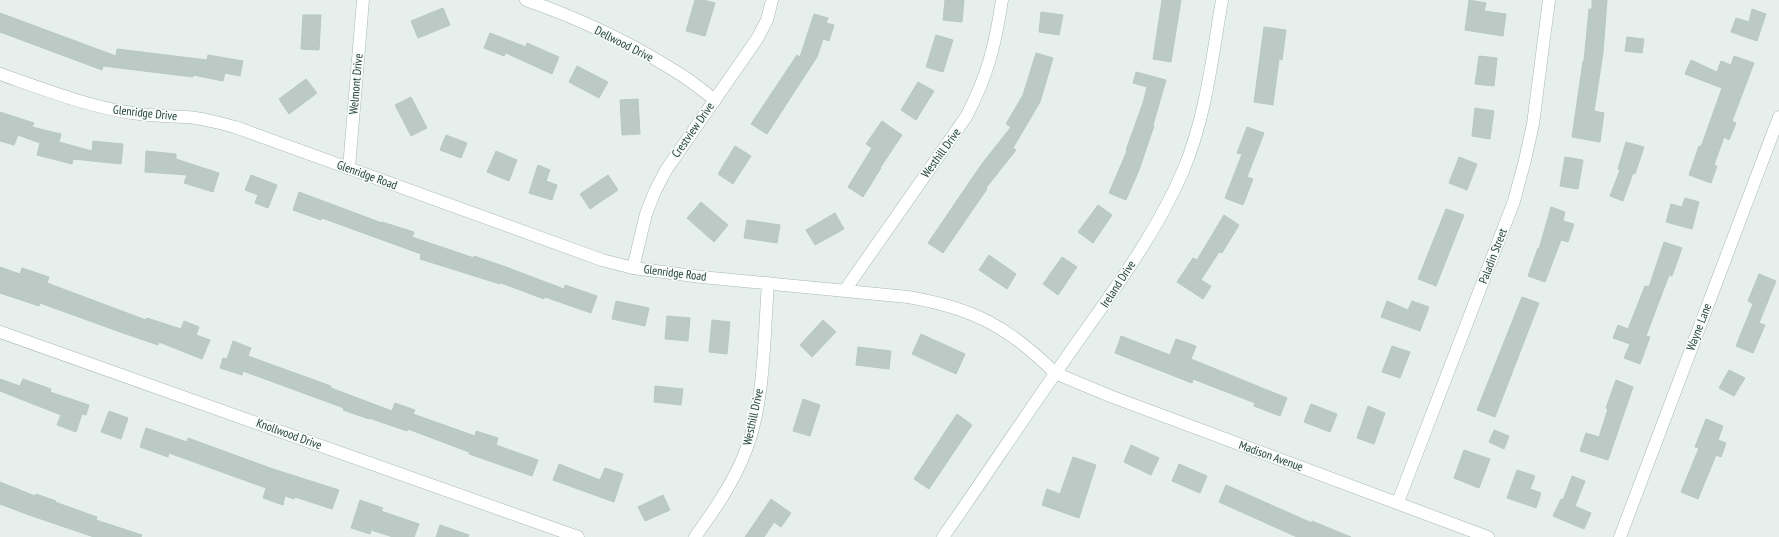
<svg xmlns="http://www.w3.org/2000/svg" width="1779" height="537" font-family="'PT Sans Narrow',sans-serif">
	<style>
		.building { fill: #bbcac4; stroke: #b8c9c2 }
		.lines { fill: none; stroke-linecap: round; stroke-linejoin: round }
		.minor-casing { stroke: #a8b8b2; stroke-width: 13 }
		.tertiary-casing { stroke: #a8b8b2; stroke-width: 13 }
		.secondary-casing { stroke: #a4bbb3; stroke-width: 13 }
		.minor { stroke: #fff; stroke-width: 12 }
		.tertiary { stroke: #fff; stroke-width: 12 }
		.secondary { stroke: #fff; stroke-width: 12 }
		.labels { text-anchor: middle; stroke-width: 3.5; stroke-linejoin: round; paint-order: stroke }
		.street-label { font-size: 12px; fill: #24423a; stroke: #f7fbf9 }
	</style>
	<rect width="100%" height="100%" fill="#e6efeb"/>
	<g class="building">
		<path d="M695,0H703L715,3L705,36L686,31Z"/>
		<path d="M945,0H964L962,22L943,20Z"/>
		<path d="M1162,0H1181L1171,62L1153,59Z"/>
		<path d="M1469,0L1486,3L1484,11L1506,14L1503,36L1465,30Z"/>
		<path d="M1592,0H1607L1603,53L1594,111L1604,113L1600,142L1572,137L1583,61H1584L1589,9H1592Z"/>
		<path d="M443,8L450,25L418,38L411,21Z"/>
		<path d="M1752,9L1766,14L1757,41L1731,32L1736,18L1749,22Z"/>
		<path d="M1041,12L1063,15L1059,35L1039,32Z"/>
		<path d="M0,13L116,56L117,49L207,60L208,55L243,61L240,76L225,73L223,81L193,75V77L103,66L102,70L0,32Z"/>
		<path d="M814,14L828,18L826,23L834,25L829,41L823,39L817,57L767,134L751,124L797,55L800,57Z"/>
		<path d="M303,15H321L319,50L301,49Z"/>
		<path d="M1264,27L1286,30L1282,60L1279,59L1273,105L1254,102Z"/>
		<path d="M490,33L526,47L527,43L559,57L552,74L506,53L504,56L484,48Z"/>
		<path d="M936,35L953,40L943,72L926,67Z"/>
		<path d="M1627,37L1644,39L1642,53L1625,51Z"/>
		<path d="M1036,53L1053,58L1040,102L1013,148L1016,150L986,188L987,189L943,253L928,243L981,165L1011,127L1006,124L1023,95Z"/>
		<path d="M1479,56L1497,58L1494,86L1475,84Z"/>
		<path d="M1734,56L1754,63L1732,121L1736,123L1729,140L1724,137L1714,165L1717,166L1711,183L1689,175L1699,146L1701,147L1722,88L1685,74L1691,60L1717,72L1721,61L1731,65Z"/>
		<path d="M577,66L608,82L599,98L569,82Z"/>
		<path d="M1136,72L1166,80L1153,125L1154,126L1139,170L1126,200L1109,193L1127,151L1126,150L1143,103L1147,87L1133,83Z"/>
		<path d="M306,79L317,93L289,114L279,99Z"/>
		<path d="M918,82L934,91L916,120L901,110Z"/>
		<path d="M411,97L427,128L411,136L395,105Z"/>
		<path d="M638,99L640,134L622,135L620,100Z"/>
		<path d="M1475,108L1494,111L1490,139L1472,136Z"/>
		<path d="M0,112L34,123L32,127L61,134L59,142L92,151L93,141L123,144L121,164L73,159L72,164L37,155L40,143L18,135L14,145L0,141Z"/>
		<path d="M882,121L902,135L880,168H881L863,197L848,187L872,148L866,144Z"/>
		<path d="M1247,127L1264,133L1247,177L1253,179L1243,205L1225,198L1242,154L1237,153Z"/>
		<path d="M446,135L467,143L461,158L440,150Z"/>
		<path d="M1626,142L1644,147L1635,174L1633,173L1623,201L1610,196L1620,170L1618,169Z"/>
		<path d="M735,146L751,156L733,184L718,174Z"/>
		<path d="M146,151L176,154V159L219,173L213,192L184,183L187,175L145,172Z"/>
		<path d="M496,151L517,160L509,181L487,172Z"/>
		<path d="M1459,157L1477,164L1467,190L1449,183Z"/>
		<path d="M1565,157L1583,160L1578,189L1560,186Z"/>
		<path d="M538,165L550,170L546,181L557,185L552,200L529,193Z"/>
		<path d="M251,175L277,185L268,208L255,203L258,195L245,190Z"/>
		<path d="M608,175L618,190L590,209L580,194Z"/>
		<path d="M299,192L382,223V222L414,232L412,237L474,258V256L506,267L564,289L565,285L597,296L591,313L545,297L544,299L501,283L500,284L420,259L421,254L322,218L321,220L293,210Z"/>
		<path d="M1685,198L1699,202L1692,229L1666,222L1671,204L1682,207Z"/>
		<path d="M701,202L728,225L714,242L687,218Z"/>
		<path d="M1098,205L1112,215L1093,243L1078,232Z"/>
		<path d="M1551,207L1565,212L1563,221L1574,224L1568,242L1561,240L1545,282L1528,276L1538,248L1539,249Z"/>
		<path d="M1446,209L1464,215L1436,286L1418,279Z"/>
		<path d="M835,213L844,229L815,245L806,230Z"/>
		<path d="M1224,215L1239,225L1222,253L1219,252L1201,280L1211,286L1203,299L1177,282L1193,258L1197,260Z"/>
		<path d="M747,220L780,225L777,243L744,238Z"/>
		<path d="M1664,242L1682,248L1672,276L1669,275L1646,336L1650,337L1640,364L1624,358L1630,344L1613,338L1618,325L1628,329L1645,286L1649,287Z"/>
		<path d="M989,255L1016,274L1007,289L979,270Z"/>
		<path d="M1062,257L1077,267L1058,295L1043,284Z"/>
		<path d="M0,267L20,274L22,268L49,277L47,283L146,320L147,318L181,329L184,321L199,327L196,335L210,340L202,359L159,342L158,345L123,333L40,303L39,306L0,293Z"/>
		<path d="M1759,274L1776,281L1759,323L1765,325L1753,353L1736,346L1753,304L1748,301Z"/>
		<path d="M1522,297L1539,303L1495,417L1477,410Z"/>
		<path d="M616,301L649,308L645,326L612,319Z"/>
		<path d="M1387,301L1408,310L1412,301L1429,307L1420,331L1381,317Z"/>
		<path d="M667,316L690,318L688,341L665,339Z"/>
		<path d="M712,320L730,322L727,354L709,352Z"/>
		<path d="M823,320L836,332L812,357L800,345Z"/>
		<path d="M921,334L965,354L956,374L912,354Z"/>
		<path d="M1121,336L1170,355L1176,339L1196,346L1191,359L1287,398L1280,416L1254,406L1255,403L1193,379L1192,383L1115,353Z"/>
		<path d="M233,341L251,348L248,356L331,386V388L392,411L395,403L415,410L413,414L475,436L476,431L498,438L496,445L538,460L532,476L469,454V452L408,429L407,431L369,418V419L343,410L344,408L243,371L242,375L220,368L223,358L227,359Z"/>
		<path d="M1392,346L1410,352L1400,378L1382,372Z"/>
		<path d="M858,347L891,351L889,369L856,365Z"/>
		<path d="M1729,370L1745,378L1734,396L1719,388Z"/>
		<path d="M0,379L20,386L23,379L51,389L50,392L89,405L86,415L82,414L76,432L57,425L61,415L0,391Z"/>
		<path d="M1616,380L1633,387L1608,460L1580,451L1586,433L1599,437L1608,409L1606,408Z"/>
		<path d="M655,386L683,389L681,405L654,402Z"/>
		<path d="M803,399L820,405L810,436L793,431Z"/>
		<path d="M1311,404L1337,414L1330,432L1304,422Z"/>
		<path d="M1368,406L1385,413L1374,444L1357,438Z"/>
		<path d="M109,411L128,418L121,439L101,432Z"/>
		<path d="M957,414L972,425L929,489L914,479Z"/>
		<path d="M1706,419L1723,426L1718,440L1726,443L1721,457L1716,455L1698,499L1681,492L1699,448L1695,447Z"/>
		<path d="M146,428L187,442L188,438L273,469L339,490L332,509L295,497L294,499L285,496L283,505L263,498L266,488L169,453L168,457L140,447Z"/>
		<path d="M1494,430L1509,436L1504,449L1489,442Z"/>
		<path d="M1131,445L1159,458L1151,475L1124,462Z"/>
		<path d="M1464,450L1490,459L1479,488L1454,478Z"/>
		<path d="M1073,457L1096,465L1079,518L1042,505L1047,489L1060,494Z"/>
		<path d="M559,464L600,480L605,468L623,474L614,502L553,480Z"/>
		<path d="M1179,464L1207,476L1200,493L1172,481Z"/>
		<path d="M1517,470L1535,476L1530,489L1541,493L1536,508L1507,498Z"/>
		<path d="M1572,476L1585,481L1575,506L1591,513L1584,529L1553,516L1561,499L1563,500Z"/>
		<path d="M0,482L35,496L36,494L56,501L55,502L97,517L96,520L142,535L141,537H94L29,515L0,504Z"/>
		<path d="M1226,485L1312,523V521L1351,537H1297L1219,502Z"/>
		<path d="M663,495L670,510L645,521L638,507Z"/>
		<path d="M771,499L791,513L781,527L774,522L764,537H745Z"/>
		<path d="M360,500L383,508L381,511L419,524L414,537H393L371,530L370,534L351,528Z"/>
		<path d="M440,525L469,535L468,537H436Z"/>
	</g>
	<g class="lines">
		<defs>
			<g id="minor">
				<path d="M526,0C578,18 629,42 675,71C689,79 702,90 715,100"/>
				<path d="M349,168L363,0"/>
				<path d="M633,268L646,214L655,191L666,170L757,39L767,20L772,0"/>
				<path d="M845,290L966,117C988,75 995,46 1002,0"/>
				<path d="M0,332L578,537"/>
				<path d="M1055,373L1110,396L1488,537"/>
				<path d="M1398,502L1514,201L1525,160L1533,124L1549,0"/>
				<path d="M695,537C715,509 734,482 746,450C765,401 764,335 768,283"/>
				<path d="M1620,537L1779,117"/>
			</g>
			<path id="tertiary" d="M0,74C43,89 86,106 132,113C150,116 168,116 187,117C203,118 219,123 235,127L602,260L633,268L701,277L908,297C973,308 1009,327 1055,373"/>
			<path id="secondary" d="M943,537C981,483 1017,428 1055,374C1100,308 1151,245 1183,171C1206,117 1212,58 1222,0"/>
		</defs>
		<use href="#minor" class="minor-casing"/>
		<use href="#tertiary" class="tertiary-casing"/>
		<use href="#secondary" class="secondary-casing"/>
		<use href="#minor" class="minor"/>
		<use href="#tertiary" class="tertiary"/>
		<use href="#secondary" class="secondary"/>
	</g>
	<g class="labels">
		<g class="street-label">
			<text transform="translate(624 44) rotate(27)" y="4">Dellwood Drive</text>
			<text transform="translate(356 84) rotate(-85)" y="4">Welmont Drive</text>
			<text transform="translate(145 113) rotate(6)" y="4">Glenridge Drive</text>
			<text transform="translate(693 130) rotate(-55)" y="4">Crestview Drive</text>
			<text transform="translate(941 153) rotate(-54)" y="4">Westhill Drive</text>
			<text transform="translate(367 175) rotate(20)" y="4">Glenridge Road</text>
			<text transform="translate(1493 256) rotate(-69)" y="4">Paladin Street</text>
			<text transform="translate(675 273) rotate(7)" y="4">Glenridge Road</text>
			<text transform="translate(1118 284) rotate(-57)" y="4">Ireland Drive</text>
			<text transform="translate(1699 327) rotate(-69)" y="4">Wayne Lane</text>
			<text transform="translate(753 417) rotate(-78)" y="4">Westhill Drive</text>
			<text transform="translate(289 434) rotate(20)" y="4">Knollwood Drive</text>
			<text transform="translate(1271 456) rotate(20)" y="4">Madison Avenue</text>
		</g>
	</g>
</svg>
